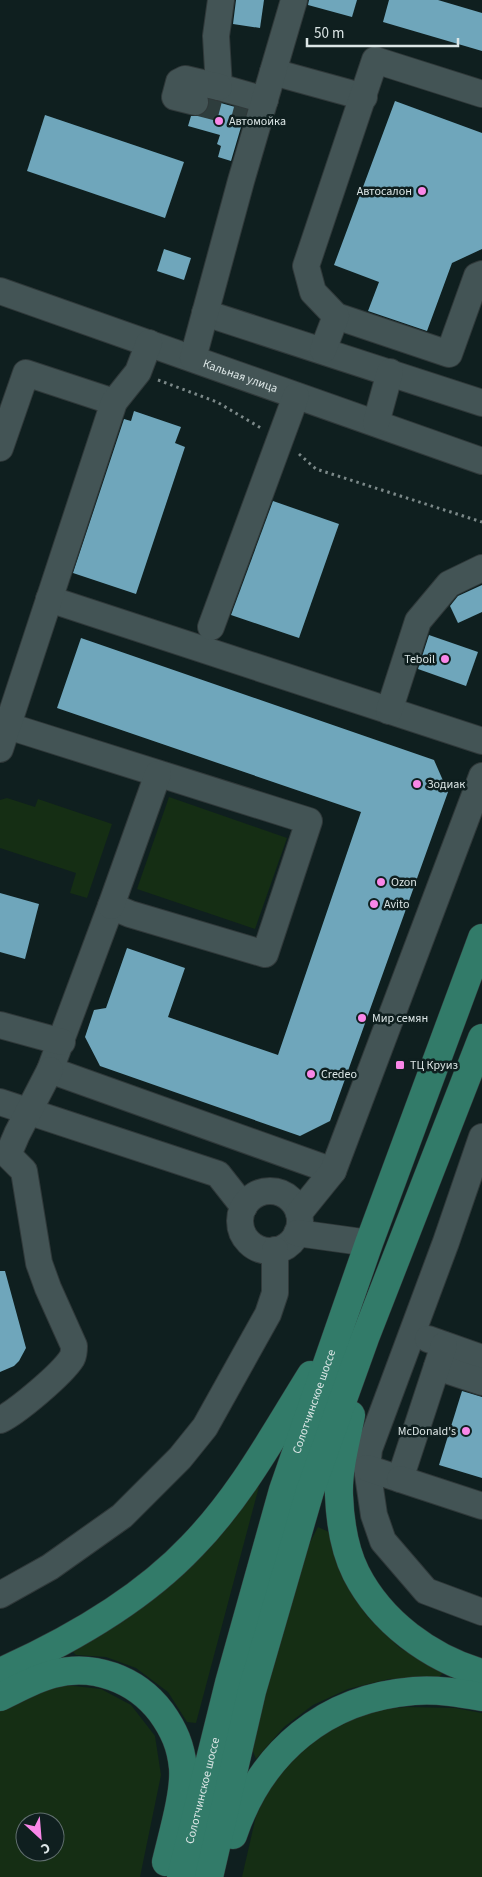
<svg xmlns="http://www.w3.org/2000/svg" width="482" height="1877" font-family="'Source Sans 3',sans-serif">
	<style>
		.green { fill: #152e14; fill-rule: evenodd }
		.building { fill: #6fa6bb }
		.lines { fill: none; stroke-linecap: round; stroke-linejoin: round }
		.minor-tunnel { stroke: #2e3d3d; stroke-width: 26; stroke-dasharray: 26 13; stroke-linecap: butt }
		.minor-casing { stroke: #30393a; stroke-width: 28 }
		.major-casing { stroke: #30393a; stroke-width: 29 }
		.path { stroke: #7b8888; stroke-width: 3; stroke-dasharray: 2.5 4; stroke-linecap: butt }
		.minor { stroke: #435455; stroke-width: 26 }
		.major { stroke: #327b69; stroke-width: 28 }
		.poi-dot { fill: #f987e8; stroke: #0f1f1f; stroke-width: 2 }
		.labels { text-anchor: middle; stroke-width: 5; stroke-linejoin: round; paint-order: stroke }
		.poi-label { font-size: 12px; fill: #dce6e6; stroke: #0f1f1f; text-anchor: start }
		.street-label { font-size: 12px; fill: #dce6e6; stroke: #0f1f1f }
	</style>
	<rect width="100%" height="100%" fill="#0f1f1f"/>
	<g class="green">
		<path d="M169,797L287,838L255,929L137,889Z"/>
		<path d="M7,798L35,807L38,799L112,824L87,898L70,893L76,873L0,848V800Z"/>
		<path d="M261,1479L196,1723L187,1722L168,1692L136,1668L106,1657L76,1655L71,1650Z"/>
		<path d="M318,1527L329,1532L345,1579L367,1616L400,1648L444,1672L439,1677L389,1679L348,1689L313,1705L284,1727L256,1759L250,1744L307,1548Z"/>
		<path d="M56,1684L101,1689L131,1705L155,1736L161,1775L140,1877H0V1710ZM25,1822H55V1852H25Z"/>
		<path d="M407,1707L455,1708L482,1713V1877H242L256,1816L270,1787L292,1758L318,1737L342,1724L376,1710Z"/>
	</g>
	<g class="building">
		<path d="M236,0H264L260,28L233,24Z"/>
		<path d="M309,0H357L352,17L308,5Z"/>
		<path d="M389,0H438L482,13V51L383,22Z"/>
		<path d="M210,100L246,110L231,161L218,157L221,146L217,144L220,135L188,126L191,116H200L206,112L209,106Z"/>
		<path d="M395,101L482,133V249L452,263L427,331L368,311L379,282L334,265Z"/>
		<path d="M45,115L184,162L165,218L27,171Z"/>
		<path d="M164,249L191,258L184,280L157,271Z"/>
		<path d="M134,411L181,427L175,443L185,447L136,594L73,573L124,419L131,421Z"/>
		<path d="M273,501L339,524L299,638L231,615Z"/>
		<path d="M482,585V612L458,623L450,606L458,596Z"/>
		<path d="M429,635L478,652L466,686L418,669Z"/>
		<path d="M81,638L434,760L448,792L330,1121L300,1136L100,1066L85,1037L94,1010L106,1008L127,948L185,968L168,1017L278,1055L361,812L57,708Z"/>
		<path d="M0,893L39,904L25,959L0,952Z"/>
		<path d="M0,1271H5L26,1348L19,1361L14,1366L0,1372Z"/>
		<path d="M462,1391L482,1397V1478L439,1465Z"/>
	</g>
	<g class="lines">
		<path class="minor-tunnel" d="M195,102L249,116"/>
		<defs>
			<g id="minor">
				<path d="M221,0L216,36L219,87L265,100"/>
				<path d="M273,72L364,97"/>
				<path d="M195,102L175,97L179,82L185,79L219,87"/>
				<path id="s1" d="M0,291L482,461"/>
				<path d="M205,313L482,403"/>
				<path d="M336,316L449,354L477,276L482,274"/>
				<path d="M323,350L336,316L313,292L306,266L375,60L482,94"/>
				<path d="M193,358L241,181L294,0"/>
				<path d="M376,423L390,372"/>
				<path d="M0,448L26,373L114,402"/>
				<path d="M49,599L482,741"/>
				<path d="M211,627L296,396"/>
				<path d="M389,711L418,621L449,584L482,568"/>
				<path d="M8,726L309,821L265,954L130,914L111,906L50,1070L333,1171"/>
				<path d="M0,749L114,402L138,372L149,343"/>
				<path d="M111,906L158,774"/>
				<path d="M0,1025L62,1042"/>
				<path d="M0,1102L218,1174L244,1207"/>
				<path d="M482,1137L446,1242L369,1449L367,1468L374,1515L383,1541L426,1591L482,1612"/>
				<circle cx="270" cy="1221" r="30"/>
				<path d="M299,1213L333,1171L482,776"/>
				<path d="M297,1233L369,1243"/>
				<path d="M428,1339L482,1358"/>
				<path d="M437,1367L482,1382"/>
				<path d="M0,1420C17,1412 62,1374 72,1358C74,1354 74,1350 74,1346L48,1288L39,1263L24,1171L8,1155L17,1134L50,1070"/>
				<path d="M367,1468L400,1479L444,1345"/>
				<path d="M400,1479L482,1506"/>
				<path d="M0,1595L50,1567L122,1516L180,1458L205,1427L268,1314L275,1293V1250"/>
			</g>
			<g id="major">
				<path d="M351,1415C346,1441 338,1469 339,1495C340,1521 344,1549 356,1573C381,1622 430,1658 482,1673"/>
				<path d="M0,1672C67,1642 141,1600 192,1546C241,1496 274,1434 311,1375"/>
				<path d="M0,1697C17,1689 34,1679 53,1674C93,1663 136,1679 161,1712C174,1730 181,1746 183,1768C185,1793 172,1836 166,1862"/>
				<path d="M233,1835C261,1752 325,1698 414,1691C437,1689 460,1693 482,1697"/>
				<path id="s2" d="M181,1877L229,1683L283,1490L369,1243L482,938"/>
				<path d="M209,1877L252,1691L310,1491L365,1338L482,1038"/>
			</g>
		</defs>
		<use href="#minor" class="minor-casing"/>
		<use href="#major" class="major-casing"/>
		<g class="path">
			<path d="M158,380L217,402L261,428"/>
			<path d="M299,454L316,469L482,522"/>
		</g>
		<use href="#minor" class="minor"/>
		<use href="#major" class="major"/>
	</g>
	<g class="poi-dot">
		<circle cx="219" cy="121" r="5"/>
		<circle cx="422" cy="191" r="5"/>
		<circle cx="445" cy="659" r="5"/>
		<circle cx="417" cy="784" r="5"/>
		<circle cx="381" cy="882" r="5"/>
		<circle cx="374" cy="904" r="5"/>
		<circle cx="362" cy="1018" r="5"/>
		<rect x="395" y="1060" width="10" height="10" rx="2.5"/>
		<circle cx="311" cy="1074" r="5"/>
		<circle cx="466" cy="1431" r="5"/>
	</g>
	<g class="labels">
		<g class="poi-label">
			<text x="229" y="125">Автомойка</text>
			<text x="412" y="195" text-anchor="end">Автосалон</text>
			<text x="435" y="663" text-anchor="end">Teboil</text>
			<text x="427" y="788">Зодиак</text>
			<text x="391" y="886">Ozon</text>
			<text x="384" y="908">Avito</text>
			<text x="372" y="1022">Мир семян</text>
			<text x="410" y="1069">ТЦ Круиз</text>
			<text x="321" y="1078">Credeo</text>
			<text x="456" y="1435" text-anchor="end">McDonald's</text>
		</g>
		<g class="street-label">
			<text dy="4" stroke="none"><textPath href="#s1" startOffset="255">Кальная улица</textPath></text>
			<text dy="4" stroke="none"><textPath href="#s2" startOffset="494">Солотчинское шоссе</textPath></text>
			<text dy="4" stroke="none"><textPath href="#s2" startOffset="89">Солотчинское шоссе</textPath></text>
		</g>
	</g>
	<g transform="translate(40 1837) rotate(154)"><circle r="24" fill="#0f1f1f" stroke="#616f6f"/>
	<path d="M0-4L9 19L0 12L-9 19Z" fill="#f987e8"/>
	<text y="-8" font-size="14" font-weight="bold" text-anchor="middle" fill="#dce6e6">С</text>
	</g>
	<path d="M307 38v8h151v-8" fill="none" stroke="#dce6e6" stroke-width="2.5"/>
	<text x="314" y="38" font-size="15" fill="#dce6e6" stroke="#0f1f1f" stroke-width="4" paint-order="stroke">50 m</text>
</svg>
